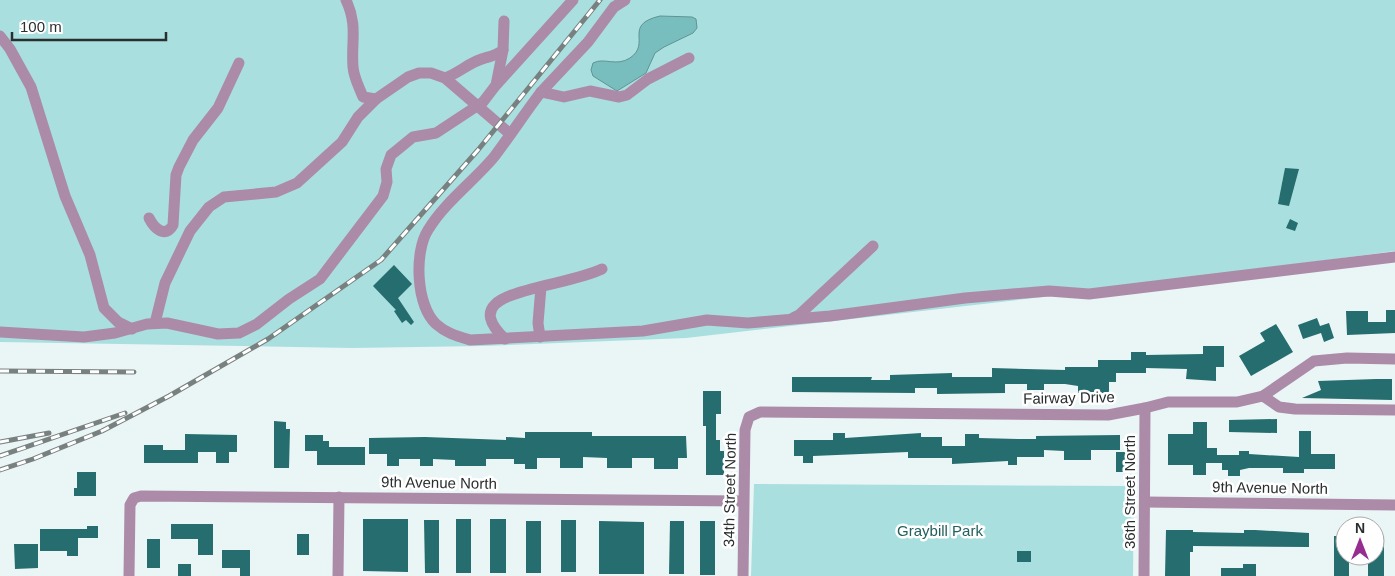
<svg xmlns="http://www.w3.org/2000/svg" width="1395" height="576" font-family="Helvetica,sans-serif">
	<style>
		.green { fill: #aadfdf }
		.water { fill: #79bebe; stroke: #619393 }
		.building { fill: #256d6e }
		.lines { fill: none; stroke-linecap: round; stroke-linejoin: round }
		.minor { stroke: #ac8ba9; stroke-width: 11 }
		.rail-casing { stroke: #798080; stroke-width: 5 }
		.rail { stroke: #fff; stroke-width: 3; stroke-dasharray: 9; stroke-linecap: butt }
		.labels { text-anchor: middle; stroke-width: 5; stroke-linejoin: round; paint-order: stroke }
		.street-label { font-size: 15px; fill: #2a2e2e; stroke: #fff }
		.park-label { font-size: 15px; fill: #245e5e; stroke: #fff }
	</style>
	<rect width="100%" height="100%" fill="#eaf5f5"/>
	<g class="green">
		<path d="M0,0H1395V251L1078,293L686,338L482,346L352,348L0,342Z"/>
		<path d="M754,484L1134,486L1133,576H751Z"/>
	</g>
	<path class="water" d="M660,16L692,17L696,19L697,28L693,33L664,47L655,53L646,73L617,91L593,76L591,70L593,63C604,57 616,67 630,58C652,43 622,25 660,16Z"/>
	<g class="building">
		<path d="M1285,168L1299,169L1289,206L1278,204Z"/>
		<path d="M1290,219L1298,223L1295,231L1286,228Z"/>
		<path d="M394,265L412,284L398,298L414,322L411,325L406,320L402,323L394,311L396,310L373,286Z"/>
		<path d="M1386,310H1395V333L1347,335L1346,311H1368V322H1386Z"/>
		<path d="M1317,318L1320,326L1329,323L1334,338L1324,342L1321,333L1303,339L1298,325Z"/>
		<path d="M1276,324L1293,352L1251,376L1239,356L1265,341L1260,333Z"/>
		<path d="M1203,346H1224V367H1216V381L1186,379L1187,369L1146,368V373H1116V382H1109V393H1078V386L1065,384H1044V390H1027V384H1005V393L937,394V388H915V393L792,392V377H872L871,380H890V375L952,373V377H992V368L1065,370V367H1098V360H1131V352H1146V355L1203,354Z"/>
		<path d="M1376,379H1392V400L1302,398L1321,390L1318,381Z"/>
		<path d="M703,391H721V414H716V440H720V451H724V475H706V426H703Z"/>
		<path d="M1277,419V433L1229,432V420Z"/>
		<path d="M274,421L286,422V429H290L289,468H274Z"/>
		<path d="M1193,422H1207V448H1217V455H1239V451H1249V454L1299,457V431H1311V454H1335V469H1304V473H1283V468H1249L1240,470V476H1228V470H1222V463H1206V475H1193V465H1168V434H1193Z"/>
		<path d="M525,432H592V436H686L687,458H678V469H654V458H632V468H607V458L583,457V468H560V458H537V469H525V464H514V459H486V466H455V460L433,459V466H420V459H399V466H387V454H369V438L425,437L506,440V437L525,438Z"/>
		<path d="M833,433H845V438L921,433V437H942V446H965V434H979V438L1018,439H1036V436L1120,435V450H1091V460H1064V451L1044,450V457H1017V465H1008V461L952,464V458H908V452L813,456V463H803V456H794V440H833Z"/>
		<path d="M185,434L237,435V452H229V463H216V452H198V463H144V445H163V450H185Z"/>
		<path d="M305,435H323V441H329V447H365V465H317V451H305Z"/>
		<rect x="1116" y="452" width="13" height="20"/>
		<path d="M77,472H96V496H74V488H77Z"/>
		<path d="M363,519H408V572L363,571Z"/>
		<rect x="456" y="519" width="15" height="54"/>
		<rect x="490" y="519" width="16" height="54"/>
		<path d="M424,520H439V573H425Z"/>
		<rect x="561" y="520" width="15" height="52"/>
		<rect x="526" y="521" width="15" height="52"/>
		<path d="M599,521L644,522V574H599Z"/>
		<path d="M670,521H684V574H669Z"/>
		<rect x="700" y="521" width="15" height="54"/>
		<path d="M171,524H213V555H198V539H171Z"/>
		<path d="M87,526H98V538H78V556H67V551H40V529H87Z"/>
		<path d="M1166,530H1193V532L1244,533V530H1255L1309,533V547L1193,546V552H1190V576H1165Z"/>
		<rect x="297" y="534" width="12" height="21"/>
		<path d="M1334,536H1345V556H1349V576H1334Z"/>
		<path d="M1375,536H1384V576H1368V556H1375Z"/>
		<rect x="147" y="539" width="13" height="29"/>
		<path d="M14,544H38V568L15,569Z"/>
		<path d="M222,550H250V576H240V568H222Z"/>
		<rect x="1017" y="551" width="14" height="11"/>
		<rect x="178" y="564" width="13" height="12"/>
		<path d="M1243,564H1256V576H1221V568H1243Z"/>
	</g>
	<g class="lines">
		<g class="minor">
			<path d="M346,0C358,26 351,40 353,67C354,78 359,87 363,97L376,99L408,77L419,73H431L445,78L509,133"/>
			<path d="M0,36L10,49L31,87L65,196L90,255L104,308L118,322L132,329"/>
			<path d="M689,58L648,79L627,95L619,97L590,91L564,97L541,92C525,113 510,136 494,157C473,182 445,202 428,230C414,252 416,305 436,324C446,333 457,336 470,340L643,331L707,320L748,323L830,316L965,298L1049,291L1089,294L1395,257"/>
			<path d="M445,78C459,73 471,61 485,58C492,56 497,55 503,50L504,21"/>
			<path d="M497,84L573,0"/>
			<path d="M541,92L588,42L614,7L625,0"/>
			<path d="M149,218C154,228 165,239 173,225L176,175L179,167L193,140L218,108L239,63"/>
			<path d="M793,318L799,315L873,246"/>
			<path d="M155,323L165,283L190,231L209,207L224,197L276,192L297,183L342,142L358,117L376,99"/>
			<path d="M0,332L84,337L115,333L147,324L167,323L218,334L239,333L257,324L289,299L320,279L383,196L387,182L386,169L391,155L413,137L436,133L483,102L496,85L503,50"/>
			<path d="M540,337L538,323L541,287"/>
			<path d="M505,339C467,303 511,295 539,287C558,282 585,277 602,269"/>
			<path d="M1263,396L1279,407L1295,409L1395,410"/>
			<path d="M1145,502L1395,505"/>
			<path d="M129,576L130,505L134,498L141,496L743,501"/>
			<path d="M338,576L339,497"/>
			<path d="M743,576L745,430L749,417L760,412L1108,415L1145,408L1168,402H1237L1263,396L1314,361L1347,358L1395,359"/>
			<path d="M1144,576L1145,408"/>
		</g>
		<defs>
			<g id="rail">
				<path d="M0,371L134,372"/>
				<path d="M0,442L49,433"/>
				<path d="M0,456L125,413"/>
				<path d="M0,470L33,459L102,431L169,396L268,339L381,260L478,150L600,0"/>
			</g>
		</defs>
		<use href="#rail" class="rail-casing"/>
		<use href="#rail" class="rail"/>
	</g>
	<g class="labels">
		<g class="street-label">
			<text transform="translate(1069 398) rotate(-1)" y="5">Fairway Drive</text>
			<text transform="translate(439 483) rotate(1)" y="5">9th Avenue North</text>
			<text transform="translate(1270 488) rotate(1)" y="5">9th Avenue North</text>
			<text transform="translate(730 490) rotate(-89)" y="5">34th Street North</text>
			<text transform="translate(1130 492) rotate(-90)" y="5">36th Street North</text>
		</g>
		<g class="park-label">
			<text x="940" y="536">Graybill Park</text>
		</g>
	</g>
	<g transform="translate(1360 541)"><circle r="24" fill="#ffffff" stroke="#aaabab"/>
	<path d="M0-4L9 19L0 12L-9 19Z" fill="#962e92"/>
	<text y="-8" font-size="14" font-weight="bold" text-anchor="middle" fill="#2a2e2e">N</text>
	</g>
	<path d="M12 32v8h154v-8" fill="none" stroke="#2a2e2e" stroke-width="2.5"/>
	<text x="20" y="32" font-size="15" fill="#2a2e2e" stroke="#ffffff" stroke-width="4" paint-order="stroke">100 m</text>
</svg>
